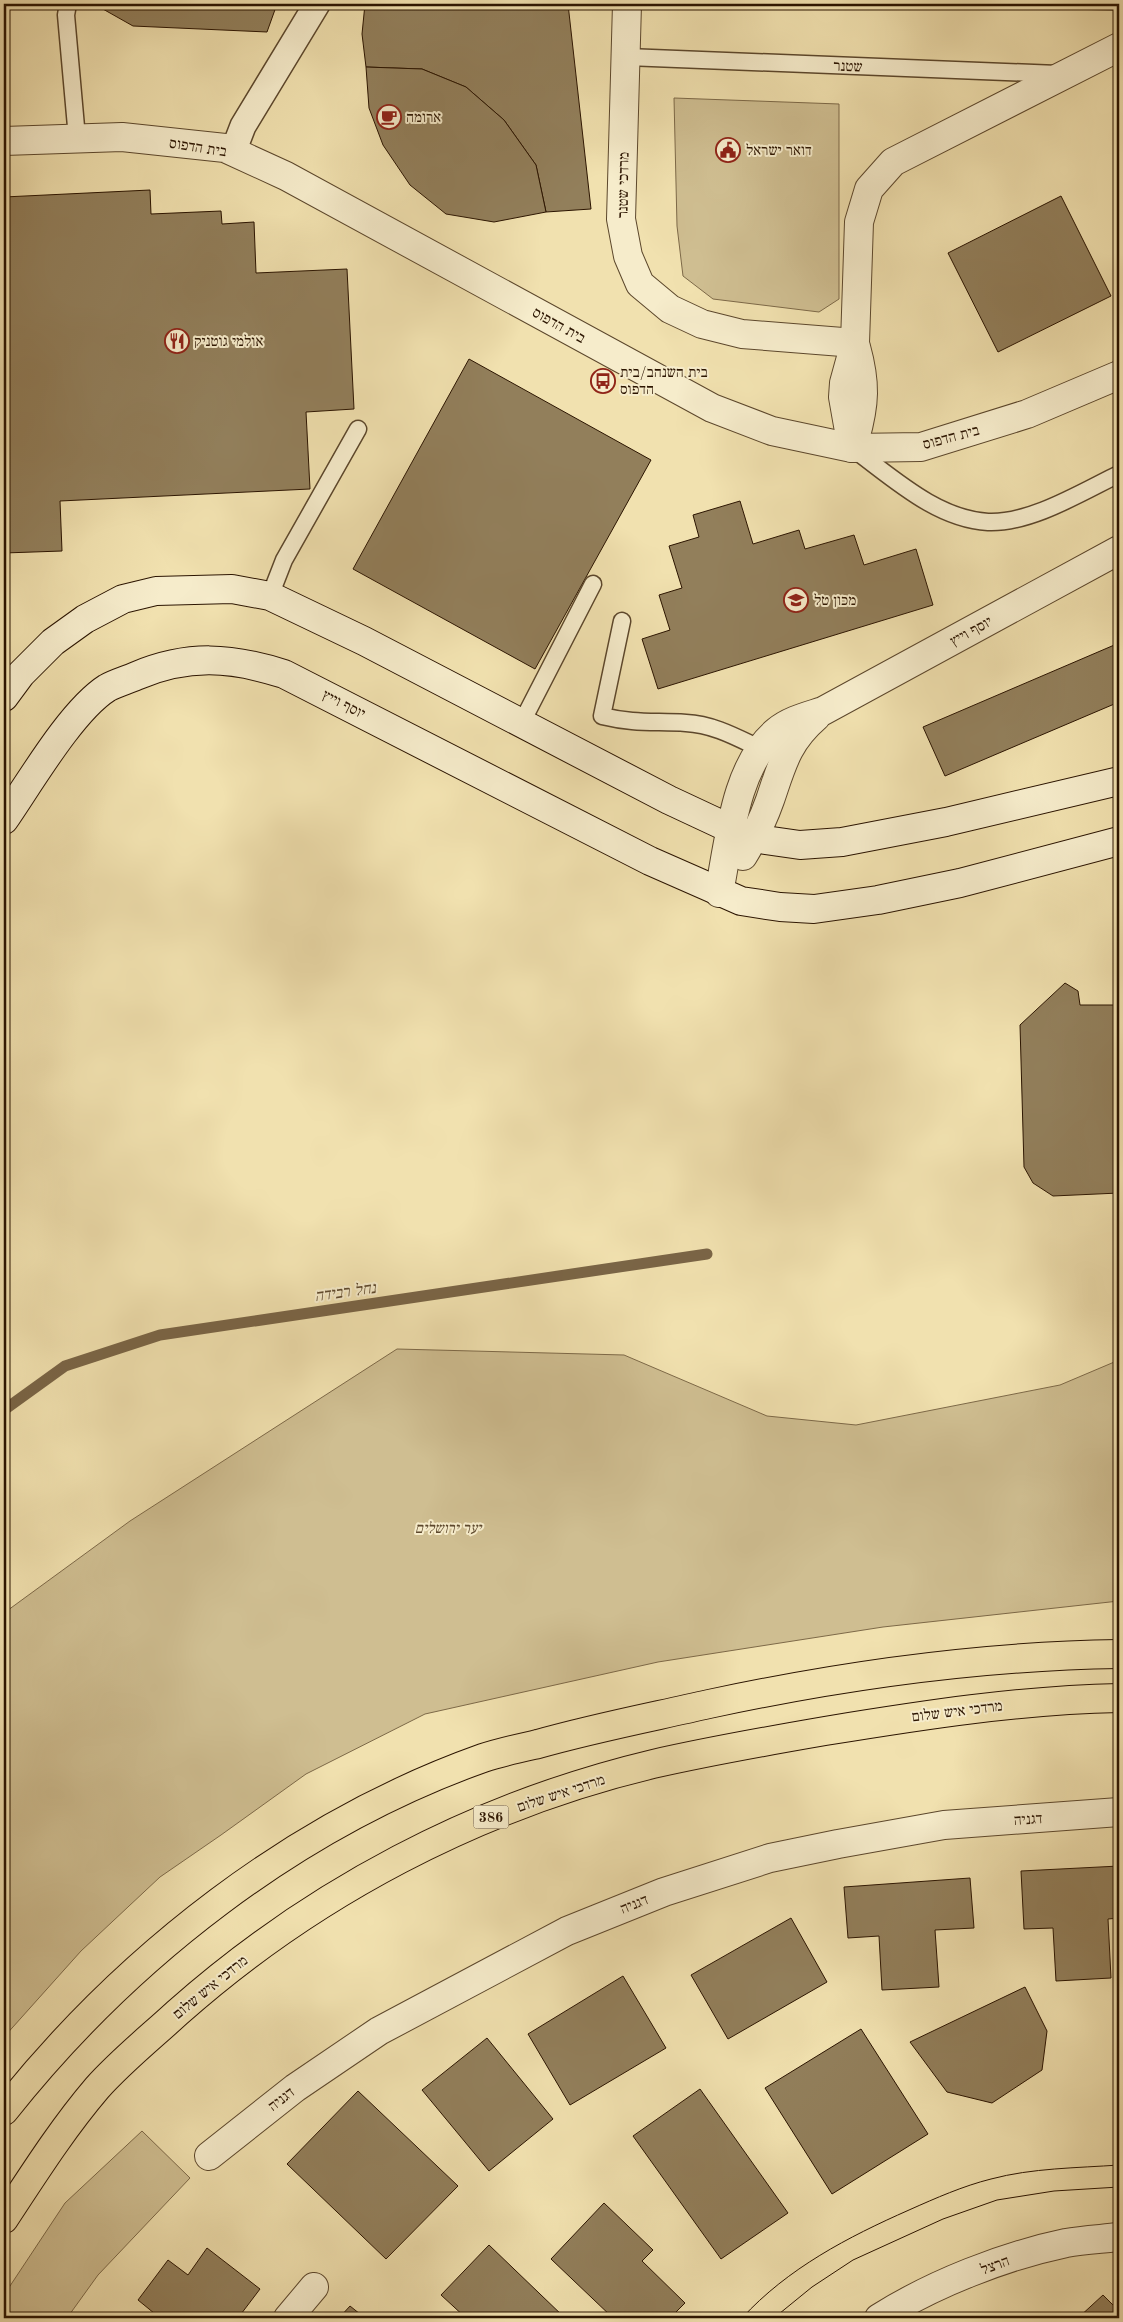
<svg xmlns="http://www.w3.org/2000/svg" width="1123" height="2322" font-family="'Old Standard TT','Frank Ruhl Libre',serif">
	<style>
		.green { fill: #cfbe91; stroke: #7d6948 }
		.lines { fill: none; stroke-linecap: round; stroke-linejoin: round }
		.stream { stroke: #7a6546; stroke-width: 11 }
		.building { fill: #927f5b; stroke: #2b1400 }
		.service-casing { stroke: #5c472c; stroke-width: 19 }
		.pedestrian-casing { stroke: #5c472c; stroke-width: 28 }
		.minor-casing { stroke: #5c472c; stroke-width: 30 }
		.tertiary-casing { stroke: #5c472c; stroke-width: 30 }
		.secondary-casing { stroke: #2b1400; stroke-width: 30 }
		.primary-casing { stroke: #2b1400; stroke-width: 30 }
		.service { stroke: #f6eccb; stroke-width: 16 }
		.pedestrian { stroke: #f6eccb; stroke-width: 25 }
		.minor { stroke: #f6eccb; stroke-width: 28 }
		.tertiary { stroke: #f6eccb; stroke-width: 28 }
		.secondary { stroke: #f6eccb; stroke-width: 28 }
		.primary { stroke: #f1e1af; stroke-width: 28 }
		.tram { stroke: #2b1400; stroke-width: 1 }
		.labels { text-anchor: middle; stroke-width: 4; stroke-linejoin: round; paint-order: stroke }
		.shield { fill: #f6eccb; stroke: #68553d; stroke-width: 1 }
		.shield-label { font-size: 14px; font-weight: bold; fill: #2b1400 }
		.street-label { font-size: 15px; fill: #2b1400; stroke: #f6eccb }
		.poi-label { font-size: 15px; fill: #2b1400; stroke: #f6eccb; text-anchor: start }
		.park-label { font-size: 15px; font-style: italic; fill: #5c472c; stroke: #f6eccb }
		.water-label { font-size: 16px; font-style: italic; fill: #5f4a2e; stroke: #f6eccb }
	</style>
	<rect width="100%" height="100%" fill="#f1e1af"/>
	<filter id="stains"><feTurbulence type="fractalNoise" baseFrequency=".004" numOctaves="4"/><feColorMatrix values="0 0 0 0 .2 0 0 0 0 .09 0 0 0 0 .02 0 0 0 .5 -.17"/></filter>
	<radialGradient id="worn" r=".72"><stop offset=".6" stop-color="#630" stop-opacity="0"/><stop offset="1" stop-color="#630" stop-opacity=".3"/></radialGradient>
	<g class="green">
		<path d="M674,98L839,104V299L819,312L713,299L683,276L677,226Z"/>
		<path d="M397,1349L624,1355L767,1416L856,1425L1060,1385L1119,1360V1601L883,1627L658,1662L425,1714L306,1774L221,1835L160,1877L81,1951L4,2037V1613L130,1521Z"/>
		<path d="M142,2131L190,2178L98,2275L67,2318H4V2295L65,2203Z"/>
	</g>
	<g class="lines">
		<path class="stream" d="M4,1410L65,1366L160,1335L707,1254"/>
	</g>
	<g class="building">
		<path d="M94,4H277L267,32L133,26Z"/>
		<path d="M365,4L488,8V4H568L591,209L546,212L536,165L504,120L466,87L422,69L366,67L362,34Z"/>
		<path d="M735,4H1119V10Z"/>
		<path d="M366,67L422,69L466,87L504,120L536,165L546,212L494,222L446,214L410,185L383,145L369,108Z"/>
		<path d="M150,190L151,214L221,211L222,224L254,222L256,273L347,269L354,409L306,412L310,489L60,501L62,551L4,553V197Z"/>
		<path d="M1061,196L1111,296L998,352L948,253Z"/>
		<path d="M469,359L651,460L535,669L353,569Z"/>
		<path d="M740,501L753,544L799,530L805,549L854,535L864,565L916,549L933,605L658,689L642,639L670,630L659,595L682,588L669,546L699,537L693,515Z"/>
		<path d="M1119,643V702L945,776L923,727Z"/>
		<path d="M1065,983L1078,991L1080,1005H1119V1193L1053,1196L1033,1183L1024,1167L1020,1025Z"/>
		<path d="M1119,1866V1918L1108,1919L1111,1978L1056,1981L1053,1928L1024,1929L1021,1871Z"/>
		<path d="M970,1878L974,1928L935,1930L939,1987L882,1990L879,1936L848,1938L844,1887Z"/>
		<path d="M791,1918L827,1982L728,2039L691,1975Z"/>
		<path d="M623,1976L666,2048L570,2105L528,2034Z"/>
		<path d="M1025,1987L1047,2031L1042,2070L992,2103L947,2092L910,2042Z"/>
		<path d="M861,2029L928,2134L832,2194L765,2088Z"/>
		<path d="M487,2038L553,2119L489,2171L422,2090Z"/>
		<path d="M700,2089L788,2213L721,2259L633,2136Z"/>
		<path d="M358,2091L458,2186L386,2259L287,2164Z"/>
		<path d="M604,2203L653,2250L642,2261L685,2303L670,2318H613L551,2259Z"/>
		<path d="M489,2245L565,2318H466L441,2295Z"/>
		<path d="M207,2248L260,2289L238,2318H160L138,2300L168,2260L188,2275Z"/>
		<path d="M1103,2295L1119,2311V2318H1078Z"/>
		<path d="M350,2306L365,2318H339Z"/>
	</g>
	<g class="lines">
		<defs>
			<g id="service">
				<path d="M68,4L66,15L77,138"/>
				<path d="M627,57L1058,74"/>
				<path d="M852,448C892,477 936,519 988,522C1030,524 1082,492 1119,474"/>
				<path d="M270,596L284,560L358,429"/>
				<path d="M622,621L602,716C635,724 653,721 686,723C712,724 736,737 759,748"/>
				<path d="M522,722L593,584"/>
			</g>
			<path id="pedestrian" d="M233,152L243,126L317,4"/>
			<g id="minor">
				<path d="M627,4L621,219L628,256L640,284L670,309L702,324L742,334L855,343"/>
				<path d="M855,439C865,404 866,383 856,347"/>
				<path d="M852,448L843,397L844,383L855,343L859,222L869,189L893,162L1119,47"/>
				<path d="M209,2156L295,2088L379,2031L567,1931L664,1892L770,1858L838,1844L944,1825L1119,1812"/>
				<path d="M288,2318L314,2287"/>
			</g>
			<g id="tertiary">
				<path d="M4,141L122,137L225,148L286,176L712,408L772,431L852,448L921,447L1027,414L1119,375"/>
				<path d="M743,856C754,838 763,820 770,800C782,765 787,742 816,717"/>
				<path d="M719,893C729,842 735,765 777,731C790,720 808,716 823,711L1119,550"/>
				<path d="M879,2318C933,2284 1004,2256 1066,2243C1083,2240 1102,2239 1119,2237"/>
			</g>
			<g id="secondary">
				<path d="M4,697L21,674L53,642L85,619L123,599L156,591L232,589L270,596L364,641L669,800L731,829L765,840L800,845L842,842L946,822L1119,781"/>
				<path d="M4,820C29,784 71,711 107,688C116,683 127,680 136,676C188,654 231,657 284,674L650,861L741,901L780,907L814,909L878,900L960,883L1119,841"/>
			</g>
			<g id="primary">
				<path d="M4,2111C127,1956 295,1825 483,1758C501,1752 520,1748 538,1744C594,1728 652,1717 709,1704C844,1675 981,1656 1119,1654"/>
				<path d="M4,2219C33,2175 62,2129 97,2088C121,2061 151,2037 177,2013C312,1893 477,1806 653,1764C710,1751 767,1741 825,1731C923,1715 1020,1700 1119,1698"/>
			</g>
		</defs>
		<use href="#service" class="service-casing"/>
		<use href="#pedestrian" class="pedestrian-casing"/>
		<use href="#minor" class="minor-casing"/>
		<use href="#tertiary" class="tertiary-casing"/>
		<use href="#secondary" class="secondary-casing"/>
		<use href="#primary" class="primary-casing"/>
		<use href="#service" class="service"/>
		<use href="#pedestrian" class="pedestrian"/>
		<use href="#minor" class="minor"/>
		<use href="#tertiary" class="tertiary"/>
		<use href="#secondary" class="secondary"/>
		<use href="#primary" class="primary"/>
		<g class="tram">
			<path d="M742,2318C788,2268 848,2237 909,2210C936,2198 963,2186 991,2179C1032,2168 1077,2168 1119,2165"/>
			<path d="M774,2318L812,2287L853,2260L943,2219L997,2200L1054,2191L1119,2187"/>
		</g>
	</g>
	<defs>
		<symbol id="cafe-ring" viewBox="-11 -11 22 22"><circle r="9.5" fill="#f6eccb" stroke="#8f2418" stroke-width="1.5"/><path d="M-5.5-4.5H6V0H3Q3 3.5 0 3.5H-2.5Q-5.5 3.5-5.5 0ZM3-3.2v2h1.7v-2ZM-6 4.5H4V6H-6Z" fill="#8f2418"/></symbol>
		<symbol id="civic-ring" viewBox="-11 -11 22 22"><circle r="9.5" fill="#f6eccb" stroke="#8f2418" stroke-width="1.5"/><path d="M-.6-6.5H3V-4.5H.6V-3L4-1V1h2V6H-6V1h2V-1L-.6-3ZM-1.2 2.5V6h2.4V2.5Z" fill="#8f2418"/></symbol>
		<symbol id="restaurant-ring" viewBox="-11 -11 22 22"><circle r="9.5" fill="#f6eccb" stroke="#8f2418" stroke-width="1.5"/><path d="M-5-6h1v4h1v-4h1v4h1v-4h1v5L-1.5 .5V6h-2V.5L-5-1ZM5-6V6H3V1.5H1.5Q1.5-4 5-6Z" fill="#8f2418"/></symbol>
		<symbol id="bus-ring" viewBox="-11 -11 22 22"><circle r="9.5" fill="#f6eccb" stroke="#8f2418" stroke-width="1.5"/><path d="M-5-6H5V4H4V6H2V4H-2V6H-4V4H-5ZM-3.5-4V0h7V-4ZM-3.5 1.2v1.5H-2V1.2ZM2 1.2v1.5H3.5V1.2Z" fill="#8f2418"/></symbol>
		<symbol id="university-ring" viewBox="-11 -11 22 22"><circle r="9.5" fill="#f6eccb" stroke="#8f2418" stroke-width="1.5"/><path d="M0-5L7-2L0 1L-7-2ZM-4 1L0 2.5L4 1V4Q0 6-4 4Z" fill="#8f2418"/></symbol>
	</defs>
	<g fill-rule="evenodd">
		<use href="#cafe-ring" x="375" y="103" width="28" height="28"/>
		<use href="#civic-ring" x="714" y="136" width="28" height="28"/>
		<use href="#restaurant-ring" x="163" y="327" width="28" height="28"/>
		<use href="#bus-ring" x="589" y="367" width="28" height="28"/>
		<use href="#university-ring" x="782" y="586" width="28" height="28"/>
	</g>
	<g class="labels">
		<rect class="shield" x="473.5" y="1805.5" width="35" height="23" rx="4"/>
		<g class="shield-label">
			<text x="491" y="1822">386</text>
		</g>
		<g class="street-label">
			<text transform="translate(848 66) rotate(2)" y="5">שטנר</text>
			<text transform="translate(198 147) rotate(9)" y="5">בית הדפוס</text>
			<text transform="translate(623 185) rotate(-89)" y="5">מרדכי שטנר</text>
			<text transform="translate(559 325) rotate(29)" y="5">בית הדפוס</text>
			<text transform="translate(951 437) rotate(-15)" y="5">בית הדפוס</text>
			<text transform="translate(971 631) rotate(-29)" y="5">יוסף וייץ</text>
			<text transform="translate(344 704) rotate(27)" y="5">יוסף וייץ</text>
			<text transform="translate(957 1711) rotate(-7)" y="5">מרדכי איש שלום</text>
			<text transform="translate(561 1793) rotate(-18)" y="5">מרדכי איש שלום</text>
			<text transform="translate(1028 1819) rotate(-4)" y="5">דגניה</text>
			<text transform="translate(634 1904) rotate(-22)" y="5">דגניה</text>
			<text transform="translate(210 1987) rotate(-39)" y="5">מרדכי איש שלום</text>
			<text transform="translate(281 2099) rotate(-38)" y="5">דגניה</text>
			<text transform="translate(995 2265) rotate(-20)" y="5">הרצל</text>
		</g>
		<g class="poi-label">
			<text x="406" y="122">ארומה</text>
			<text x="746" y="155">דואר ישראל</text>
			<text x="194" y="346">אולמי גוטניק</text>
			<text x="620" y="377">בית השנהב/בית<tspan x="620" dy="17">הדפוס</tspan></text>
			<text x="814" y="605">מכון טל</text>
		</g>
		<g class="park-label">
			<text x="448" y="1533">יער ירושלים</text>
		</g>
		<g class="water-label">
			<text transform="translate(345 1291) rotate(-8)" y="6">נחל רבידה</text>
		</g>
	</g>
	<rect width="1123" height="2322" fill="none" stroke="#f1e1af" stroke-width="20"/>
	<rect x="5" y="5" width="1113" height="2312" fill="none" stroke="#2b1400" stroke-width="2.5"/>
	<rect x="10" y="10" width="1103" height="2302" fill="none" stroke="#2b1400"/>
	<rect width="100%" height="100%" filter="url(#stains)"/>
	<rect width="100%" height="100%" fill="url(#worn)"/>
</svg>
